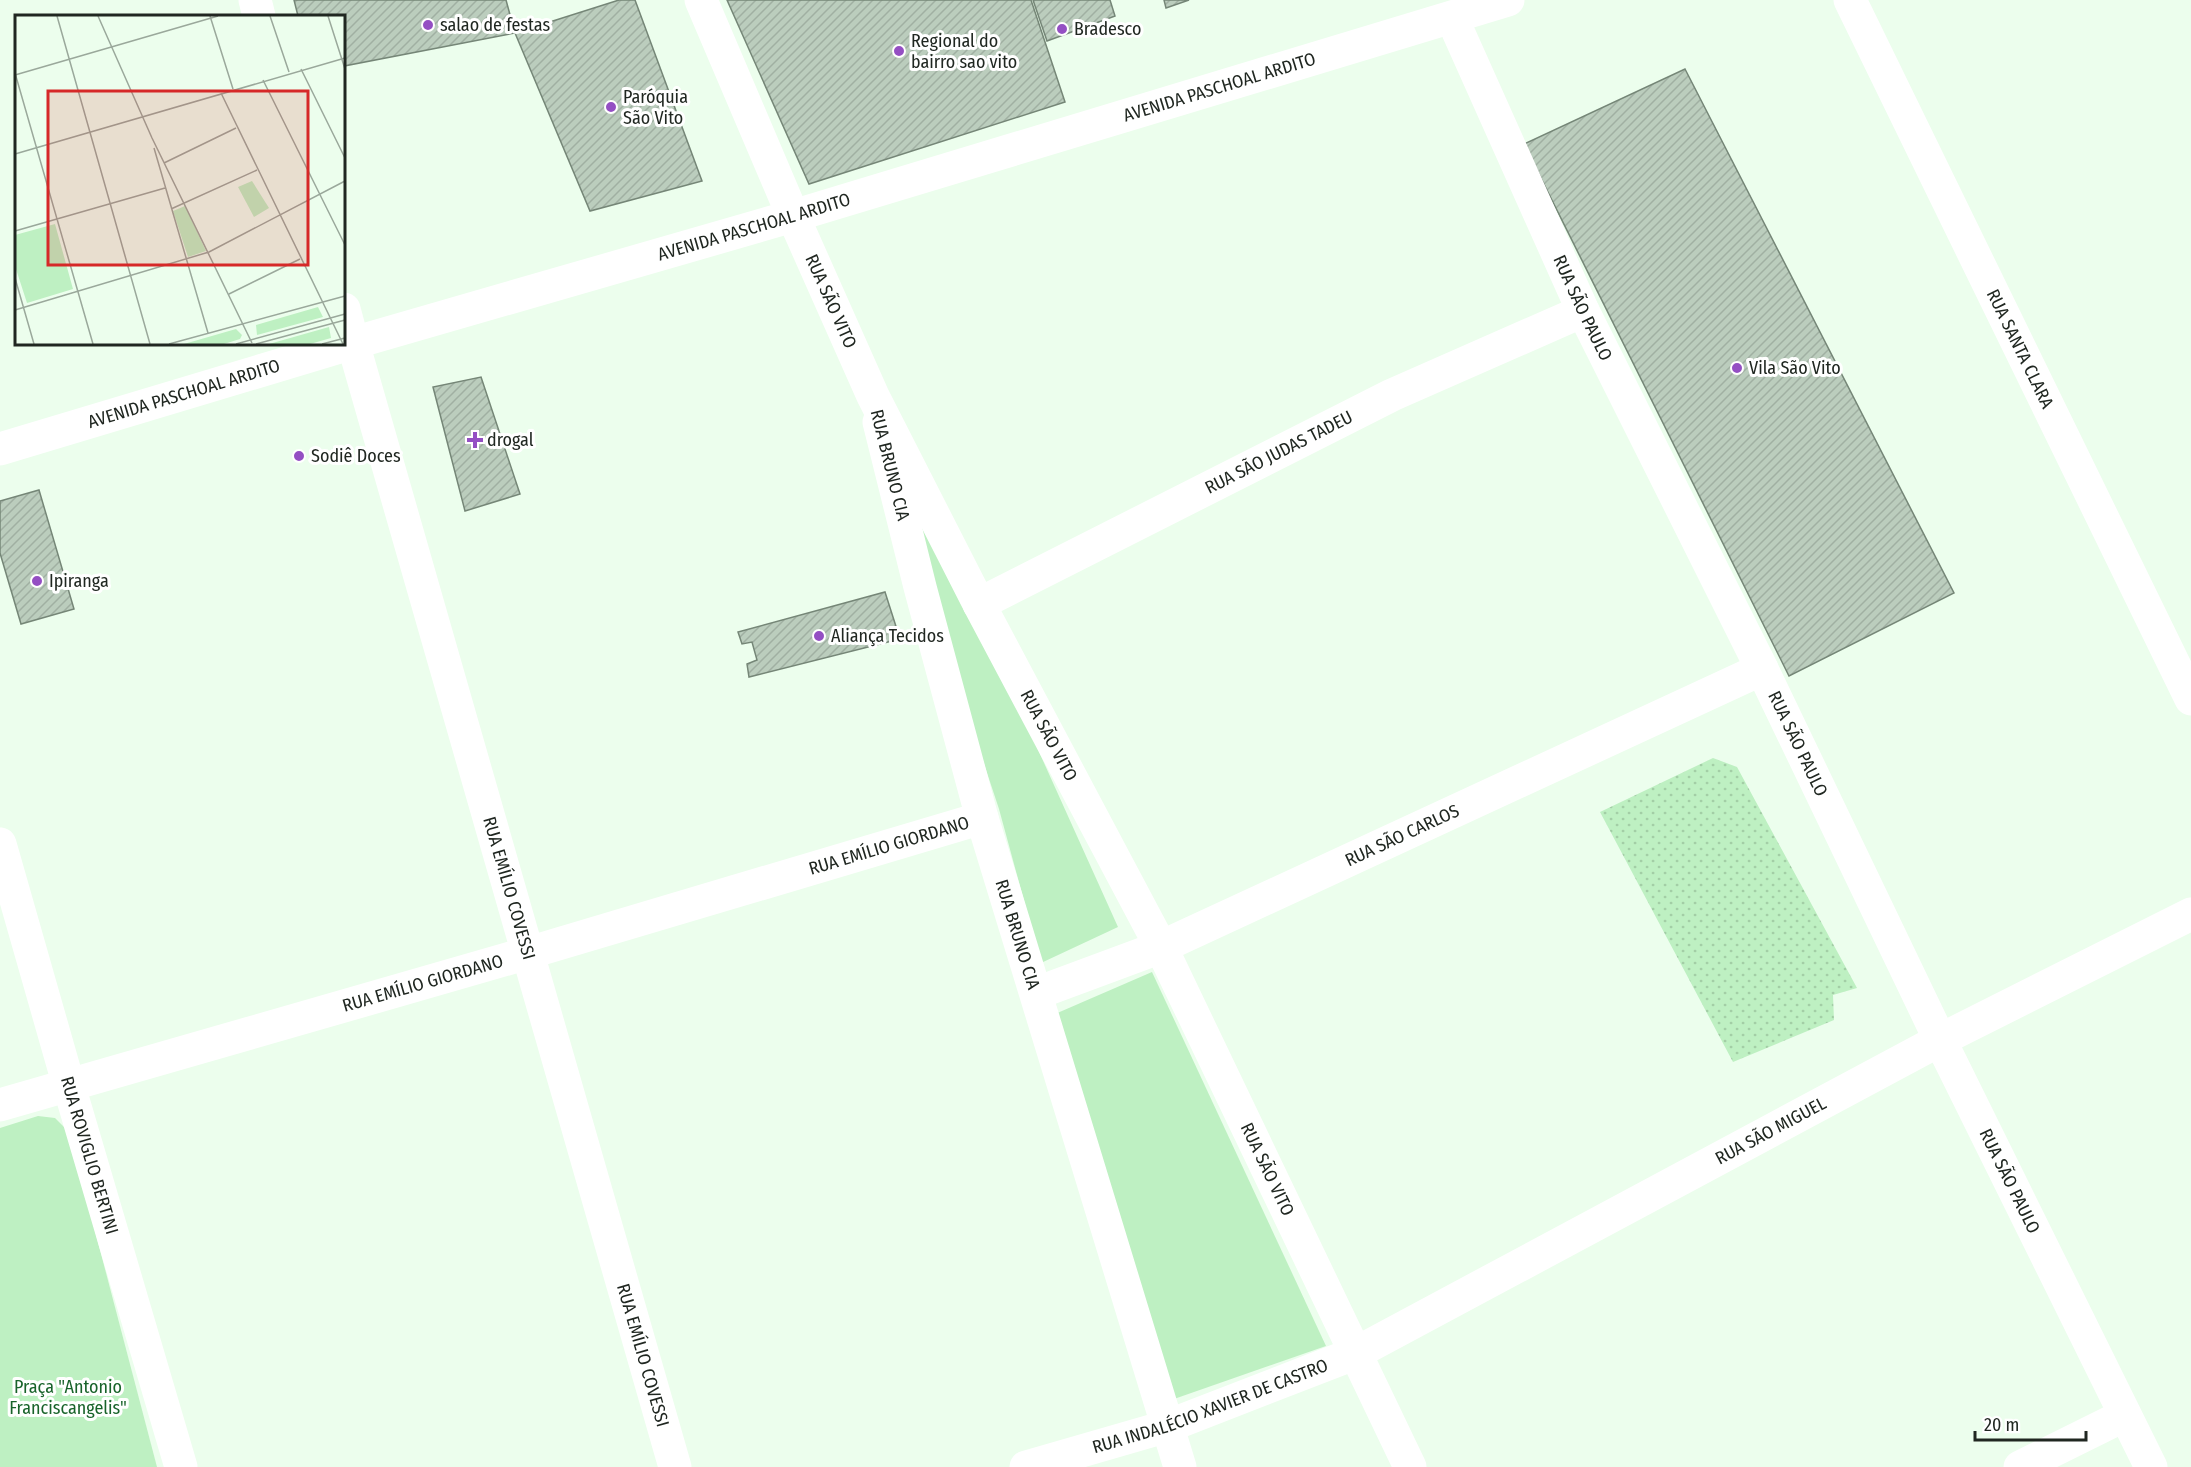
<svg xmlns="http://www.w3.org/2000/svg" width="2191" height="1467" font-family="'Fira Sans Condensed',sans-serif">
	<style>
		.green { fill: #bef0c2 }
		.garden { fill: url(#garden-dots) }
		.building { fill: url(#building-hatch); stroke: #758677; stroke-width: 1.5 }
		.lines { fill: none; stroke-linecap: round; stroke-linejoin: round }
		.street { stroke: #fff; stroke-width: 33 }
		.secondary { stroke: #fff; stroke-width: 33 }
		.poi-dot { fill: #944fc3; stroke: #fff; stroke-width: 2 }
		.labels { text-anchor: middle; stroke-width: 6; stroke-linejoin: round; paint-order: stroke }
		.poi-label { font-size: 18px; fill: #202721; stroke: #fff; text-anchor: start }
		.street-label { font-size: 18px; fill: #202721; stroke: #fff }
		.park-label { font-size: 18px; fill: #18632a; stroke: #fff }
		.inset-road { fill: none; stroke: #9aa89b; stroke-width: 1.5 }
		.view { fill: #d62828; fill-opacity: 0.15; stroke: #d62828; stroke-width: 3 }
		.inset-edge { fill: none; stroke: #202721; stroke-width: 3 }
	</style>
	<defs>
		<pattern id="garden-dots" width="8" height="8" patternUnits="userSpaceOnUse" patternTransform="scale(1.5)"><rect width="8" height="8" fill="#bef0c2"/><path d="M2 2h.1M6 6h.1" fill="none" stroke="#a3cea6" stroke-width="1.8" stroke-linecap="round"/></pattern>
		<pattern id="building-hatch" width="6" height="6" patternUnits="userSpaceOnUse" patternTransform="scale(1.5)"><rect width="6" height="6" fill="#bbcdbd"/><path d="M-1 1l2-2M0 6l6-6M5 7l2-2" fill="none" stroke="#a0b0a2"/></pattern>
	</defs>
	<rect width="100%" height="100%" fill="#ecfeed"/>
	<g class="green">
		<path d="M891,444L971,601L1118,927L1041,963L999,809L942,637Z"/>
		<path d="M1152,972L1326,1346L1174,1399L1055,1014Z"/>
		<path d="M38,1116L55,1118L69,1132L157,1467H0V1128Z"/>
	</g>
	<path class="garden" d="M1713,758L1737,767L1857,988L1833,995L1834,1020L1733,1062L1600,812Z"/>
	<g class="building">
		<path d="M294,0H506L515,33L344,66V16H298Z"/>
		<path d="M619,0H635L702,181L590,211L515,33Z"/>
		<path d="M727,0H1031L1065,102L809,184Z"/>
		<path d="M1033,0H1110L1115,16L1047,41Z"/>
		<path d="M1164,0H1189L1166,8Z"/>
		<path d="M1685,69L1954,593L1789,676L1524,144Z"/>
		<path d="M481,377L520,494L465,511L433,387Z"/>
		<path d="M39,490L74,609L21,624L0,553V501Z"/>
		<path d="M885,592L900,639L749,677L747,664L757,660L752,642L742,644L738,632Z"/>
	</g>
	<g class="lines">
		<g class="street">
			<path id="s1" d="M1850,0L2191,699"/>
			<path id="s2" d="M353,343L675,1467"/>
			<path id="s3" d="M879,422L920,587L982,818L1180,1467"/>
			<path id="s4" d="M979,604L1392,395L1583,311"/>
			<path id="s5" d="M0,844L69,1086L181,1467"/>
			<path id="s6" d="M1037,993L1161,947L1762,669"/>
			<path id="s7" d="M0,1105L528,953L982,818"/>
			<path id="s8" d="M1026,1467L1168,1426L1356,1353L1940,1040L2191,914"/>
			<path d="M2020,1467L2125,1415"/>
		</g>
		<g class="secondary">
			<path d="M255,0L259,16"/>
			<path id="s9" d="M701,0L793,216L873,396L979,604L1161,947L1410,1467"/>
			<path id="s10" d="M1452,18L1583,311L1762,669L1940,1040L2151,1467"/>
			<path d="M344,309L353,343"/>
			<path id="s11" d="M0,449L353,343L793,216L1508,0"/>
		</g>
	</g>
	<g class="poi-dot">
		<circle cx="428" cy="25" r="6"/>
		<circle cx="1062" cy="29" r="6"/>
		<circle cx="899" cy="51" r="6"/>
		<circle cx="611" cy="107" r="6"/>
		<circle cx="1737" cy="368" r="6"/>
		<path d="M472 431h6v6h6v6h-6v6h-6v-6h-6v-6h6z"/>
		<circle cx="299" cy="456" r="6"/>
		<circle cx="37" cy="581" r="6"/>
		<circle cx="819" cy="636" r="6"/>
	</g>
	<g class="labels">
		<g class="poi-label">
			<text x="440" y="31">salao de festas</text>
			<text x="1074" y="35">Bradesco</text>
			<text x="911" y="47">Regional do<tspan x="911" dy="21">bairro sao vito</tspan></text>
			<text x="623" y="103">Paróquia<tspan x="623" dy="21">São Vito</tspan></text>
			<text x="1749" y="374">Vila São Vito</text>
			<text x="487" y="446">drogal</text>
			<text x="311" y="462">Sodiê Doces</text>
			<text x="49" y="587">Ipiranga</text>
			<text x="831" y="642">Aliança Tecidos</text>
		</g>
		<g class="street-label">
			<text dy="6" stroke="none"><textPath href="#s11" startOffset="1272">AVENIDA PASCHOAL ARDITO</textPath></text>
			<text dy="6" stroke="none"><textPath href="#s11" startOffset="786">AVENIDA PASCHOAL ARDITO</textPath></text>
			<text dy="6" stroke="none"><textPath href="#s9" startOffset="328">RUA SÃO VITO</textPath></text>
			<text dy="6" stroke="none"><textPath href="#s10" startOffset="318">RUA SÃO PAULO</textPath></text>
			<text dy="6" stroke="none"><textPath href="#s1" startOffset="388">RUA SANTA CLARA</textPath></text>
			<text dy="6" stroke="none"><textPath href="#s11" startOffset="192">AVENIDA PASCHOAL ARDITO</textPath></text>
			<text dy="6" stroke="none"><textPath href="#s4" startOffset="336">RUA SÃO JUDAS TADEU</textPath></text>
			<text transform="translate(890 465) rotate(76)" y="6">RUA BRUNO CIA</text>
			<text dy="6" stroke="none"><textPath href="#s9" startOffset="814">RUA SÃO VITO</textPath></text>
			<text dy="6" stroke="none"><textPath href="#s10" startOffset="804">RUA SÃO PAULO</textPath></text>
			<text dy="6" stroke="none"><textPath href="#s6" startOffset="398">RUA SÃO CARLOS</textPath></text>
			<text dy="6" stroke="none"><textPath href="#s7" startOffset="926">RUA EMÍLIO GIORDANO</textPath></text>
			<text dy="6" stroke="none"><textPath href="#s2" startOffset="567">RUA EMÍLIO COVESSI</textPath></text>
			<text dy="6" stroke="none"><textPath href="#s3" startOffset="531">RUA BRUNO CIA</textPath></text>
			<text dy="6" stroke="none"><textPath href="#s7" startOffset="440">RUA EMÍLIO GIORDANO</textPath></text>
			<text dy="6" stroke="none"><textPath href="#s8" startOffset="820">RUA SÃO MIGUEL</textPath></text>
			<text dy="6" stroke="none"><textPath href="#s5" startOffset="324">RUA ROVIGLIO BERTINI</textPath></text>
			<text dy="6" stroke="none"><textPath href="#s9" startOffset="1300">RUA SÃO VITO</textPath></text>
			<text dy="6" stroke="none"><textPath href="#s10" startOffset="1290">RUA SÃO PAULO</textPath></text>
			<text dy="6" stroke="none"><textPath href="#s2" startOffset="1053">RUA EMÍLIO COVESSI</textPath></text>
			<text dy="6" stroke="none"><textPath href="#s8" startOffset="194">RUA INDALÉCIO XAVIER DE CASTRO</textPath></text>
		</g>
		<g class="park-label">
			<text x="68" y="1393">Praça "Antonio<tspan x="68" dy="21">Franciscangelis"</tspan></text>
		</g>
	</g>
	<g transform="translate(15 15)">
		<rect width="330" height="330" fill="#ecfeed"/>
		<path d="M170,191L191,236L173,242L158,196ZM40,209L58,274L12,288L0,251V220ZM303,292L308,302L242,320L241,310ZM314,312L316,323L295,329H254ZM221,314L227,320L225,324L209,329H169Z" fill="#bef0c2"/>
		<path d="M237,166L254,193L239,202L223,172Z" fill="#bef0c2"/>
		<path class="inset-road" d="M42,1L135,329M83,1L137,123L237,328M195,1L218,74M255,1L274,57M313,1L330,54M286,54L330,143M0,58L78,329M0,60L203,1M248,65L330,230M206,78L328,329M139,133L193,318M0,139L330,43M149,148L221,113M156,194L242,155M0,216L150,173M0,263L19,329M214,279L285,244M0,295L194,237L330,166M154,329L330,281M221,329L330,299M241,329L330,305M307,329L330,323"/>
		<path class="view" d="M33,76H293V250H33Z"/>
		<rect width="330" height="330" class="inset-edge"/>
	</g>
	<path d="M1975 1431v9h111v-9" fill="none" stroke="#202721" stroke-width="3"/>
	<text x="1984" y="1431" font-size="18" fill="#202721" stroke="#ffffff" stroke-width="4.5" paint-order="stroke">20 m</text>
</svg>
